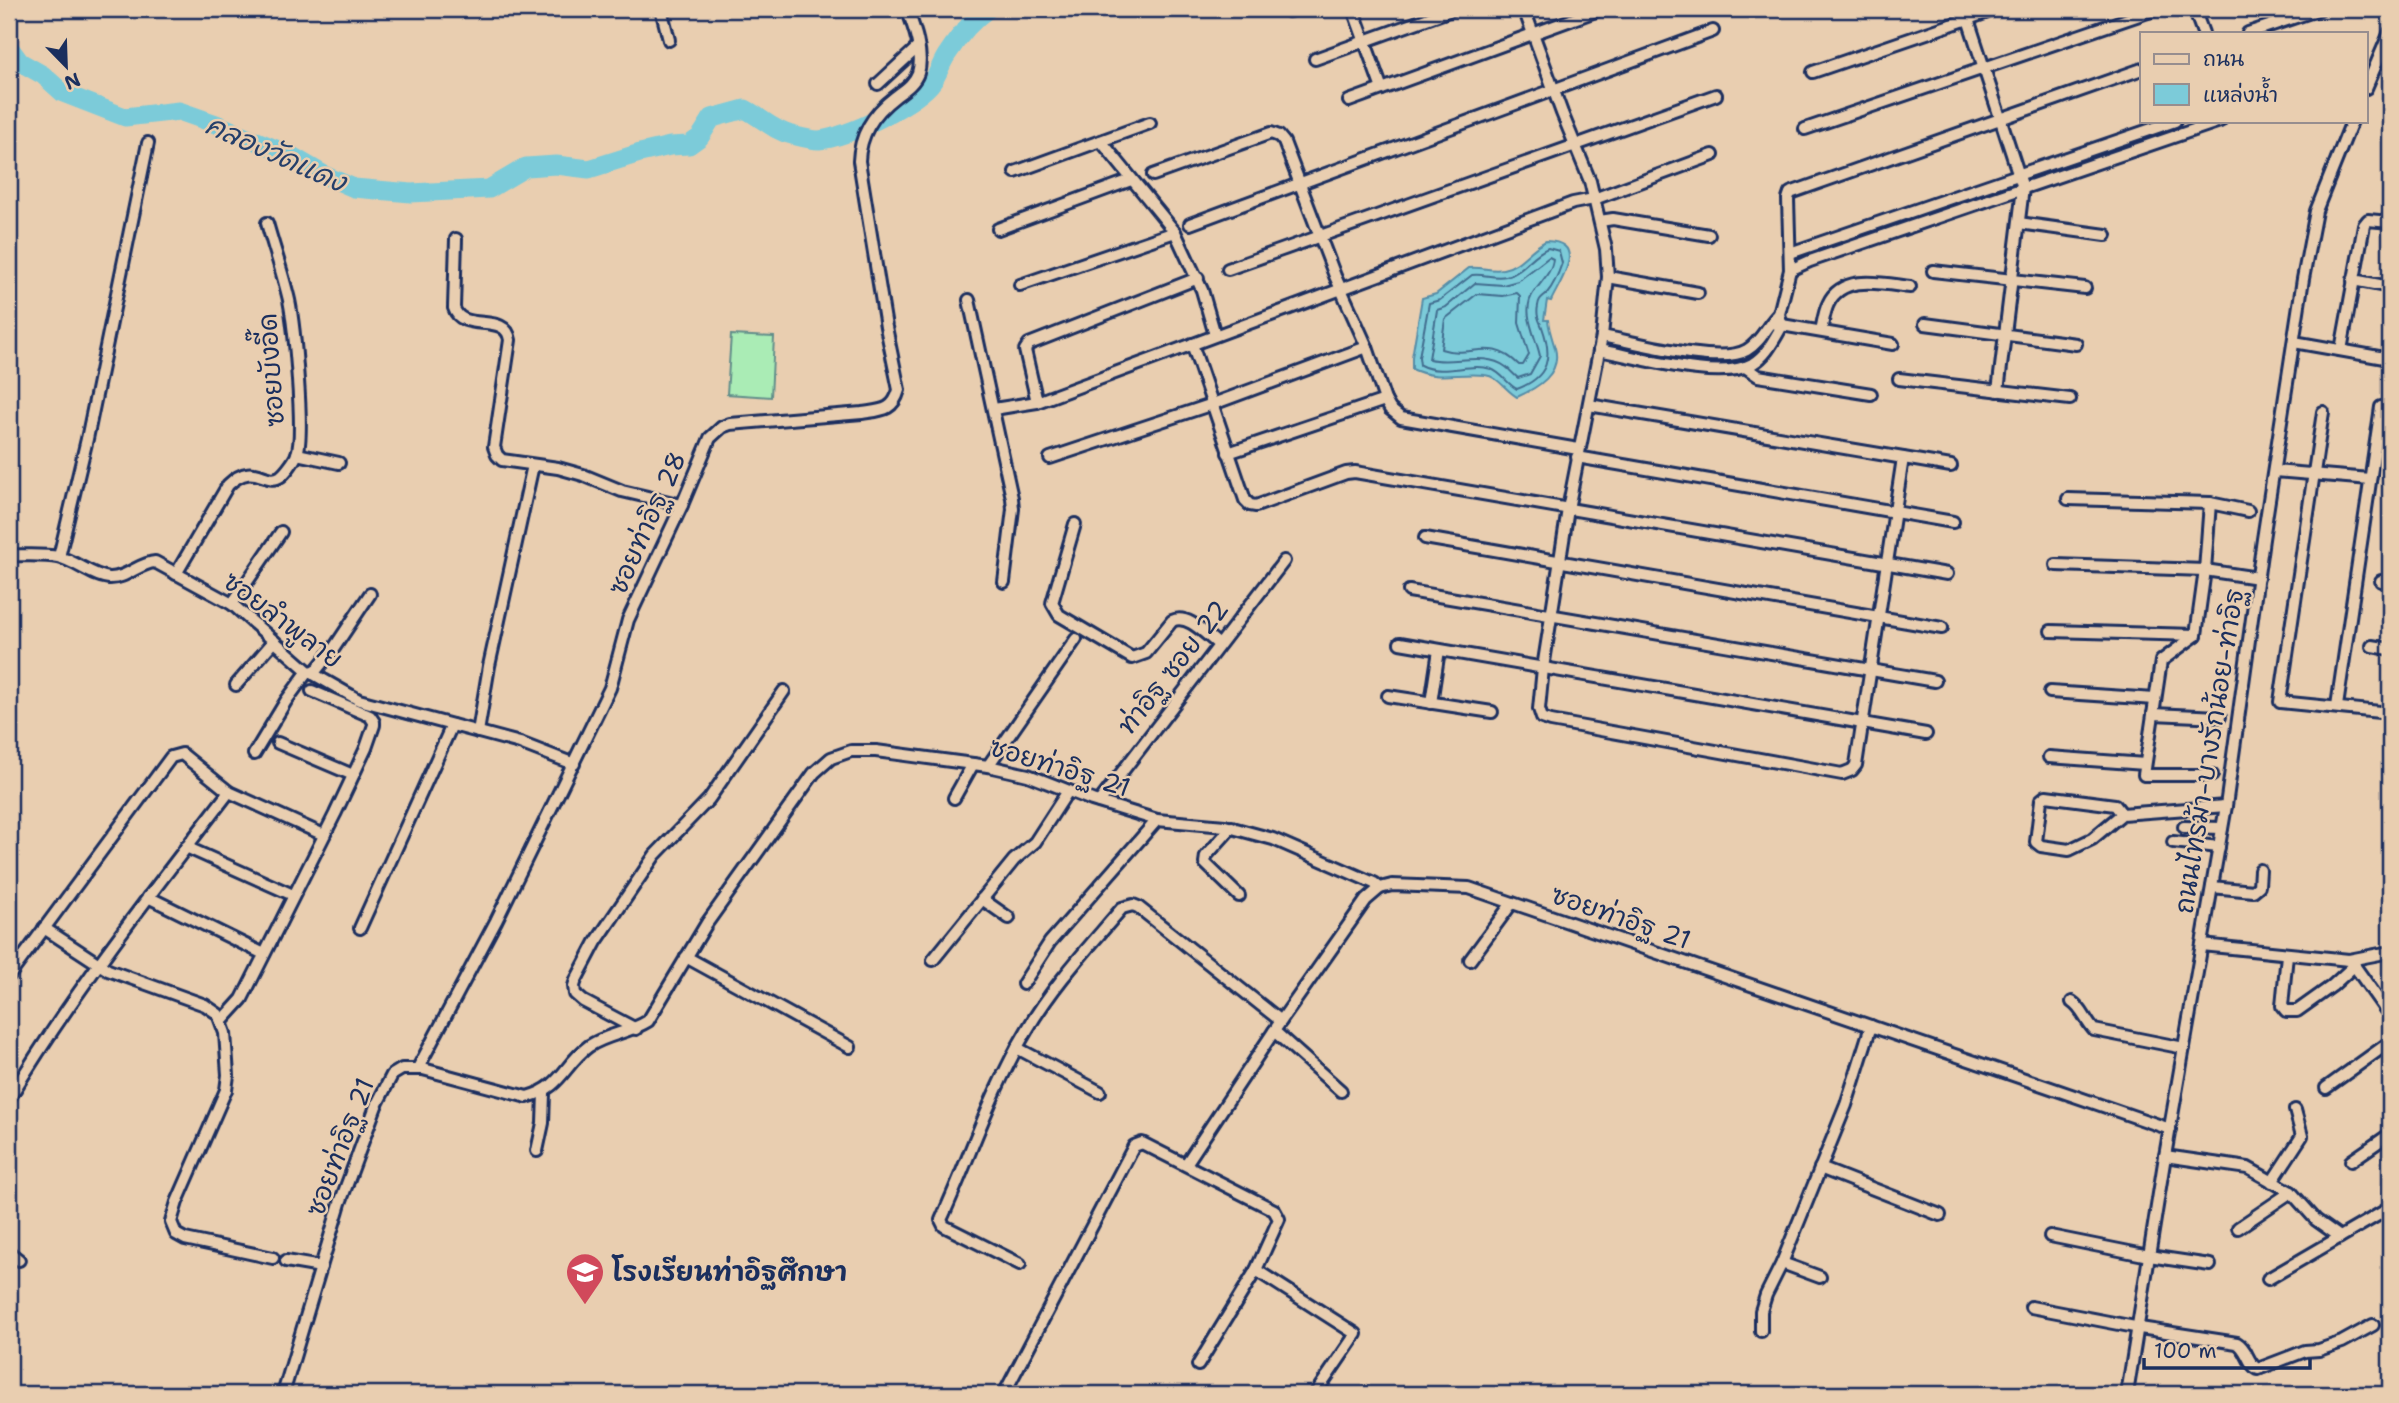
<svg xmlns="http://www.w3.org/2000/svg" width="2399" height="1403" font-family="'Shantell Sans','Playpen Sans Thai',sans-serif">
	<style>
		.green { fill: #aaecb5; stroke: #628e8a; stroke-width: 2 }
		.water { fill: #7ccbd9; stroke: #558da8; stroke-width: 2 }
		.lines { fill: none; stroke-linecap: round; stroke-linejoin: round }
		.shore { stroke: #426d8f; stroke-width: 2 }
		.river { stroke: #7ccbd9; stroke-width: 19 }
		.street-casing { stroke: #1b2f5e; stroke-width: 16 }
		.street { stroke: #e9ceb0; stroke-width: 10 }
		.labels { text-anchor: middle; stroke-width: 5; stroke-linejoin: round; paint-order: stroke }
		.street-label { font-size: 26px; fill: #1b2f5e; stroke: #e9ceb0 }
		.poi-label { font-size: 26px; font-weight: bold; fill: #1b2f5e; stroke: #e9ceb0; text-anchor: start }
		.water-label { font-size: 28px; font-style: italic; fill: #253f6a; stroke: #e9ceb0 }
	</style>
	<rect width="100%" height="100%" fill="#e9ceb0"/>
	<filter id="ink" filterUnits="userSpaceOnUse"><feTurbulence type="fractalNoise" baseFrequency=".0143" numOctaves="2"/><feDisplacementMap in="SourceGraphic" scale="14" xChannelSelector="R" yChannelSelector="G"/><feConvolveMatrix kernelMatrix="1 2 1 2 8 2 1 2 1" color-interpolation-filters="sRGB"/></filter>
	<g filter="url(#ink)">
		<path class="green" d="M731,335L774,337L771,397L727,394Z"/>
		<path class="water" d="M1546,241C1589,242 1560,281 1551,301L1547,300L1544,320H1548C1549,330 1552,338 1555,348C1562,374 1537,388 1517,397C1506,391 1498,376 1485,375C1459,372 1437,381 1412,369V357L1422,298L1436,294L1469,268C1481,266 1492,272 1503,269C1521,266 1530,248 1546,241Z"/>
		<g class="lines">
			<g class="shore">
				<path d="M1548,248L1559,251L1562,263C1559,272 1553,286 1547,293C1542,298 1539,298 1538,306C1536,315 1539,320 1542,327C1553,357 1549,377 1517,389C1507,384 1502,373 1491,369C1469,362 1443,377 1420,365L1419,357L1429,303L1440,300L1472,275C1483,273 1494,279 1506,276C1523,272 1532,254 1548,248Z"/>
				<path d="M1549,257L1553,259C1552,272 1541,282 1534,292C1520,311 1536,336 1540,356L1530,374L1518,378C1514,375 1510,370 1506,367C1484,351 1453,365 1429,359L1437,310L1446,307L1475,283L1503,285L1518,281Z"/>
				<path d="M1517,293L1520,296L1519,323L1529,355L1523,365H1519C1490,336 1471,359 1441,349L1445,319L1477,294L1503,296Z"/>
			</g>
			<path class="river" d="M9,47L20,62L43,75L63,93L125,117L179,111L216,124L290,155L326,176L354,188L411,193L489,189L526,167L556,165L589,169L640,153L670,146L689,145L700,137L712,118L745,109C762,118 774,131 792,135C800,137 811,140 819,140C846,138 918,103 933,81C939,72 942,61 948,53C959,36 972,20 988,9"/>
			<defs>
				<g id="street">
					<path d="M661,9L669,40"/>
					<path d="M1353,9L1382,89"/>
					<path d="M1524,9L1562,113L1590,181L1606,249L1608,277L1602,336L1568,509L1543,668L1539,709L1542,718L1551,721L1842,774L1852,770L1856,765L1903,458"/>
					<path d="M2194,9L2203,33"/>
					<path d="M1289,11L1295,9"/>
					<path d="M1968,19L2023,188L1998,391"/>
					<path d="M2248,33L2320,9"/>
					<path d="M1315,59L1454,9"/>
					<path d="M1813,72L1997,9"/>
					<path d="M878,84L918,47"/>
					<path d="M2366,88L2390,32"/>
					<path d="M1349,101L1601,9"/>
					<path d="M1805,129L2157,9"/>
					<path d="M1101,141L1175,232L1202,290L1215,335"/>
					<path d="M1015,172L1150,123"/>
					<path d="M1153,175L1271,133L1279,136L1284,142L1335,276L1367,347L1385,400L1390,409L1401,418L1578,449"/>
					<path d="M1600,221L1613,219L1709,235"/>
					<path d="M2019,223L2106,235"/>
					<path d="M1190,224L1713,31"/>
					<path d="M998,229L1131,180"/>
					<path d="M456,239L454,308C462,334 506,311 510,340L494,447L497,455L502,460L558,468L583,475L622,491L682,505"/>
					<path d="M1790,253L2175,121"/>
					<path d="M1228,269L1716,95"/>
					<path d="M1790,270L1810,261L2220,121"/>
					<path d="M1933,271L2085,288"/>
					<path d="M1608,277L1698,293"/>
					<path d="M2353,280L2390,287"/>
					<path d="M1020,285L1175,232"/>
					<path d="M969,300L1012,498L1013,509L1004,582"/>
					<path d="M1776,324L1893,344"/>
					<path d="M1925,324L2076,344"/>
					<path d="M1821,331C1823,323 1824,312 1828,304C1842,273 1884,284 1910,287"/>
					<path d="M1602,336C1634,342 1721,366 1747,350C1761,342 1767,325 1779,314"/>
					<path d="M2294,342L2390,359"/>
					<path d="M1192,344L1245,500L1250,505L1256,506L1346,473L1355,472L1947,574"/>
					<path d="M1599,350C1637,357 1720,382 1752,364C1767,355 1773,341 1782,326L1779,314L1790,270L1788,199L1790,193L2142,69"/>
					<path d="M2341,350L2364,225L2368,220L2390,222"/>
					<path d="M1745,367L1758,376L1871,394"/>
					<path d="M1899,379L2070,399"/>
					<path d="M1037,402L1025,350L1029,344L1198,278"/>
					<path d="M1589,405L1951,466"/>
					<path d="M994,409L1037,402L1573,203L1594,199L1713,155"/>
					<path d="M2323,412L2280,702L2390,713"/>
					<path d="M1228,453L1385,400"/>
					<path d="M297,454L339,463"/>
					<path d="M1577,457L1953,522"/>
					<path d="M1050,458L1213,404L1367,347"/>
					<path d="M2274,471L2370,479"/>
					<path d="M2068,499L2210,503L2248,511"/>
					<path d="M2210,503L2205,570L2196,635L2161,661L2144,775H2212"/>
					<path d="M1075,524L1052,603L1059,615L1132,658L1146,653L1172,621C1188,613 1206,635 1218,644"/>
					<path d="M1425,538L1942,628"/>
					<path d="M9,555C24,556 43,554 58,557C76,561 91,576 109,578C126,579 139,563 155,562L232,604L308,671L359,700L520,743L574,764"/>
					<path d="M59,557L87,439L148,143"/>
					<path d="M2056,565L2205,570L2258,578"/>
					<path d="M176,574L228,485C254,459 266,487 281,476C286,472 295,460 297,454C305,434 294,324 289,300C283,274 274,248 267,223"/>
					<path d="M2381,581L2390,582"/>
					<path d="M1409,591L1935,681"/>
					<path d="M232,604L281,532"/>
					<path d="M2051,631L2196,635"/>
					<path d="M1400,643L1926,734"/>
					<path d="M2372,646L2390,649"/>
					<path d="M313,674L334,648L370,594"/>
					<path d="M236,685L274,641"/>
					<path d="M2050,692L2155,699"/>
					<path d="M1388,696L1492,712"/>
					<path d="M1431,703L1439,650"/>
					<path d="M2337,706L2381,407"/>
					<path d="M2153,714L2220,717"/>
					<path d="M478,732L489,666L533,465"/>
					<path d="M278,743L353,775"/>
					<path d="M254,754L286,701L308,671"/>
					<path d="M2049,757L2145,764"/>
					<path d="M988,766L1076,639"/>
					<path d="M954,798L973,764"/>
					<path d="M1099,802L1284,561"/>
					<path d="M2122,814L2115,805L2046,796L2041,800L2036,842L2041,846L2069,850L2092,839L2122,814L2226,806"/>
					<path d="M1232,827L1206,856L1205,863L1239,896"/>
					<path d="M2184,827L2222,828"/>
					<path d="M2173,842L2219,847"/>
					<path d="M186,847L293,895"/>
					<path d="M2212,887L2253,891L2259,886L2260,870"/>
					<path d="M148,897L264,954"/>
					<path d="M982,899L1009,918"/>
					<path d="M44,928L108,970L205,1005L218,1014L225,1033L228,1075L226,1090L177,1202L171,1222L176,1234L185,1239L273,1258"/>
					<path d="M360,928L452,725"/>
					<path d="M2202,945L2349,960L2390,952"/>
					<path d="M2287,955L2282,1006L2286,1011H2297L2332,986L2355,965"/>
					<path d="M686,957L850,1047"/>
					<path d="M933,960L1014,860L1035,842L1068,791"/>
					<path d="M1470,960L1512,903"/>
					<path d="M2351,961L2390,1016"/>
					<path d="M9,976L171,757L182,754L229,792L324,835"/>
					<path d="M1023,984L1050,942L1157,820"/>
					<path d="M2072,1002C2083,1009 2085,1021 2094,1030L2184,1048"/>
					<path d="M222,1021L242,999L335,814L366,748L374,725V722L370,716L312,691"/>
					<path d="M636,1029L583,1001L575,994L574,986L576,980L596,942L655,855L709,799L784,691"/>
					<path d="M1274,1031L1341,1091"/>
					<path d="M1017,1048L1100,1092"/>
					<path d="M418,1068L496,921L610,688L628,620L682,505L710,438L722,427L730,424L862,413C882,410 893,411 899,390L886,327L859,161C860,133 874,113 895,97C904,90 914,84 918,73C924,54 914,27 907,9"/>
					<path d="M2326,1088L2390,1042"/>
					<path d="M9,1099C74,991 152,892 229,792"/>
					<path d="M537,1151L543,1123L544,1093"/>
					<path d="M2165,1156L2248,1168L2291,1192L2316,1220L2340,1237"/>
					<path d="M2351,1161L2390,1134"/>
					<path d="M1186,1164L1274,1031L1366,900L1380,888"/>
					<path d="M1820,1168L1940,1215"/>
					<path d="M2272,1182L2302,1136L2295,1110"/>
					<path d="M2238,1228L2291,1192"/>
					<path d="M2050,1236L2149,1256L2210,1265"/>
					<path d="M9,1252L19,1260"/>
					<path d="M286,1261L321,1267"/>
					<path d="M1782,1263L1820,1277"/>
					<path d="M1020,1264L944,1226L941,1220C970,1157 991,1090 1027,1030C1053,985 1089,947 1122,908L1133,905L1138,907L1281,1021"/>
					<path d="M1256,1270L1356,1334L1315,1394"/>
					<path d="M2268,1279L2390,1208"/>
					<path d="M2031,1307L2140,1328L2237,1343C2248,1349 2247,1364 2258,1369L2305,1351L2319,1350L2342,1342L2373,1325"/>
					<path d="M1761,1331V1311L1766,1295L1782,1263L1846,1105L1871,1026"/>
					<path d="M283,1394L340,1203L376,1106L392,1075L402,1069H423L527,1097C563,1087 563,1065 589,1046C607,1034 629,1033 648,1021L707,923L814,773L831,758L851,751H876L988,766L1028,775L1092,800L1157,820L1225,826L1273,839L1374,883L1380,888L1392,885L1469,888L2170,1129"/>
					<path d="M1004,1394L1134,1146L1142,1143L1274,1210L1279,1219L1256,1270L1198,1365"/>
					<path d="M2127,1394L2165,1156L2226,806L2263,539L2303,279L2316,211L2352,121"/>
				</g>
			</defs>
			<use href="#street" class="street-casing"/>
			<use href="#street" class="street"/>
		</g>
	</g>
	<defs>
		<symbol id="school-pin" viewBox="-11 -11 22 30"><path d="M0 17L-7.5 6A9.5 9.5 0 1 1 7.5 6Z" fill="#d1495b" stroke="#e9ceb0"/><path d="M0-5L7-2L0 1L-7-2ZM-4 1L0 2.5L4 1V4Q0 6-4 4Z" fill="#fff"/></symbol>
	</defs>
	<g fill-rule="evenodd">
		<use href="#school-pin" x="563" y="1250" width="44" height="60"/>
	</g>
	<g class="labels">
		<g class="street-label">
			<text transform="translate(271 370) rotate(-94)" y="9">ซอยบังอี๊ด</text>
			<text transform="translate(647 523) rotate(-66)" y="9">ซอยท่าอิฐ 28</text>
			<text transform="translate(283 620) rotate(37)" y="9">ซอยลำพูลาย</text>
			<text transform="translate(1173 667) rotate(-52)" y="9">ท่าอิฐ ซอย 22</text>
			<text transform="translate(2209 751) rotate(-81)" y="9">ถนนไทรม้า-บางรักน้อย-ท่าอิฐ</text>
			<text transform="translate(1060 767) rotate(17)" y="9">ซอยท่าอิฐ 21</text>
			<text transform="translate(1621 917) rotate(19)" y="9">ซอยท่าอิฐ 21</text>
			<text transform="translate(340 1147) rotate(-69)" y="9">ซอยท่าอิฐ 21</text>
		</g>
		<g class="poi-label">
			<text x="612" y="1281">โรงเรียนท่าอิฐศึกษา</text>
		</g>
		<g class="water-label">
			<text transform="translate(276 153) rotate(24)" y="10">คลองวัดแดง</text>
		</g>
	</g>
	<rect width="2399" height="1403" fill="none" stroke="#e9ceb0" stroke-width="35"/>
	<rect x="18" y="18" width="2364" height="1368" fill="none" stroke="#1b2f5e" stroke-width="2.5" filter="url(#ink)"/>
	<rect x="2140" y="32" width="228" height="91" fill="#e9ceb0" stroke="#978e8f" stroke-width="2"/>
	<rect x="2154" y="54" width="35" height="10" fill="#e9ceb0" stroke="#978e8f" stroke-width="2"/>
	<text x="2203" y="66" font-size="21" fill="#1b2f5e">ถนน</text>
	<rect x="2154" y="84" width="35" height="21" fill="#7ccbd9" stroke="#978e8f" stroke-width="2"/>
	<text x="2203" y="102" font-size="21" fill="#1b2f5e">แหล่งน้ำ</text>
	<g transform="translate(66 66) rotate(157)" stroke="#e9ceb0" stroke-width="5" paint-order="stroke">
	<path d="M0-5L12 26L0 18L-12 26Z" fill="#1b2f5e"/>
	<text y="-10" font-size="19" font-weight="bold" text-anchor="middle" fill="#1b2f5e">N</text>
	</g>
	<path d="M2144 1358v10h166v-10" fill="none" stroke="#1b2f5e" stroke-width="3.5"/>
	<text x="2154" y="1358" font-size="21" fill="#1b2f5e" stroke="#e9ceb0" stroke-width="5" paint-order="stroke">100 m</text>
</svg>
